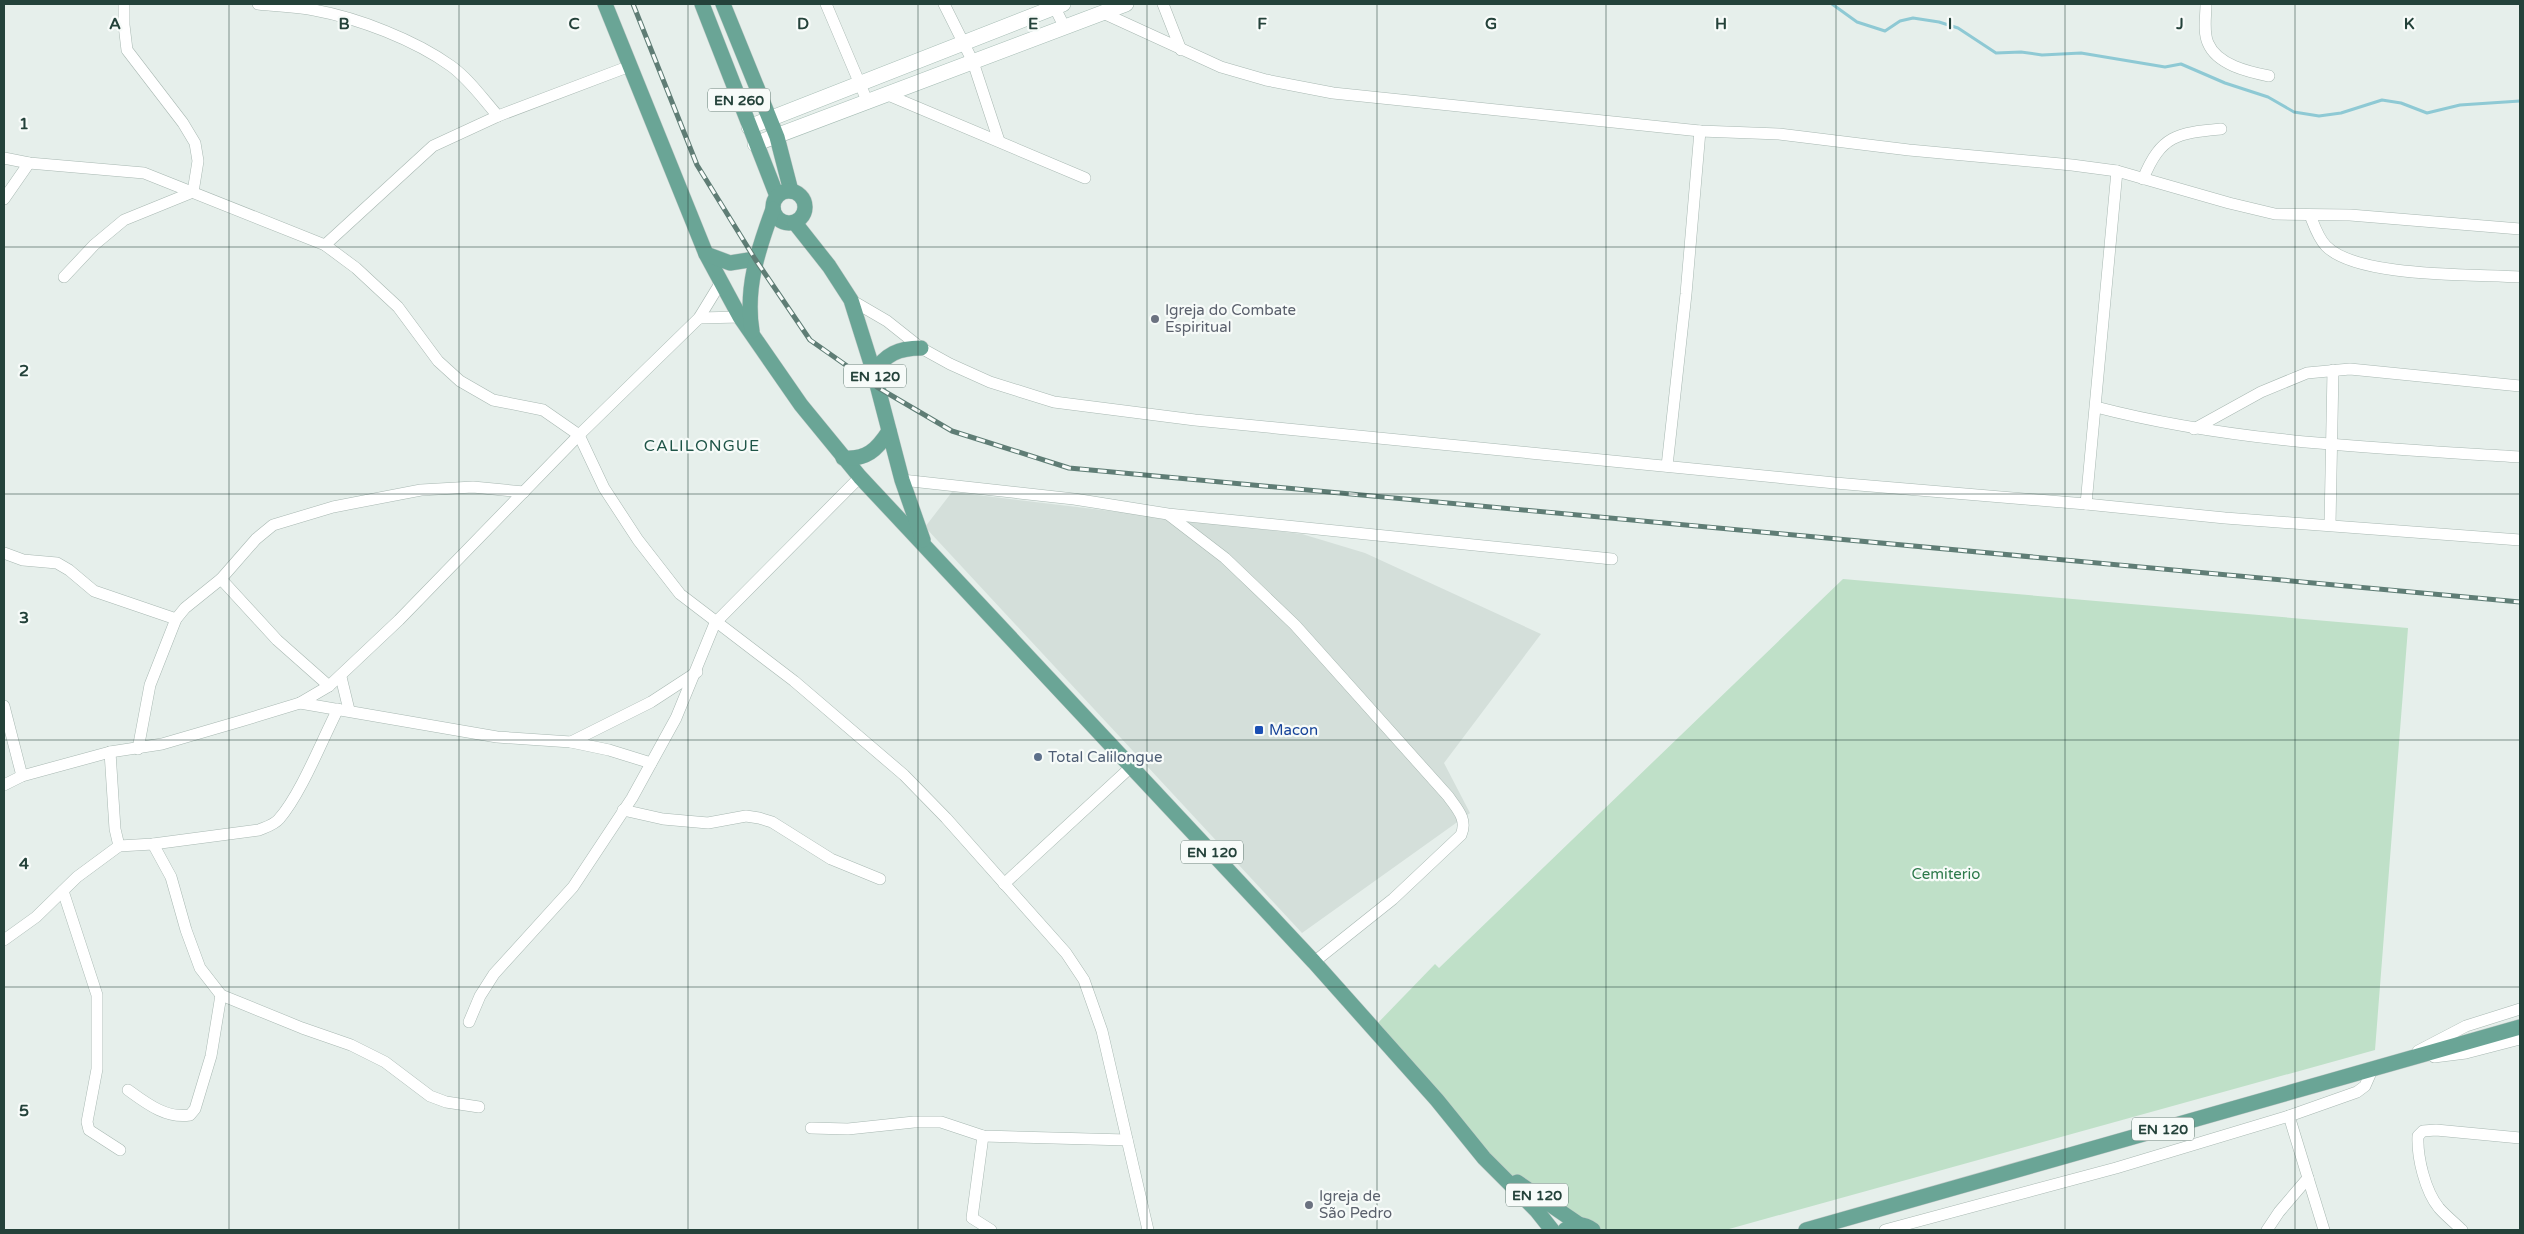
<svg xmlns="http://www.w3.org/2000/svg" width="2524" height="1234" font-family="'Varela Round',sans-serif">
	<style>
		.built { fill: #d4dfda }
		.green { fill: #bfe0c8 }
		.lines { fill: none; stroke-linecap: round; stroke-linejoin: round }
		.stream { stroke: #8ec9d4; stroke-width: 3 }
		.street-casing { stroke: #a8b8b2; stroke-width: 12 }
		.secondary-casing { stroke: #a4bbb3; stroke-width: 16 }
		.primary-casing { stroke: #c2cac8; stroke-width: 16 }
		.street { stroke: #fff; stroke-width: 11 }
		.secondary { stroke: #fff; stroke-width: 15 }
		.primary { stroke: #6aa596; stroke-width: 15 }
		.rail-casing { stroke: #5f7d75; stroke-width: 5 }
		.rail { stroke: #f7fbf9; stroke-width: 3; stroke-dasharray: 9; stroke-linecap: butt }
		.grid { fill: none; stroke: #24423a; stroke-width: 1; stroke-opacity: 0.55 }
		.worship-dot { fill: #6b7280; stroke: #f7fbf9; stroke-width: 2 }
		.transit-dot { fill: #1a4fb4; stroke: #f7fbf9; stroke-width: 2 }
		.service-dot { fill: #5c6f8a; stroke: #f7fbf9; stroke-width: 2 }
		.labels { text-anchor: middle; stroke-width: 4.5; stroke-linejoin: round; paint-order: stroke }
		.shield { fill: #f7fbf9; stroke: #637a73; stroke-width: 1 }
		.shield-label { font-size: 14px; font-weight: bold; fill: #24423a }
		.worship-label { font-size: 15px; fill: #5b616d; stroke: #f7fbf9; text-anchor: start }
		.transit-label { font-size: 15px; fill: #164399; stroke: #f7fbf9; text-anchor: start }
		.service-label { font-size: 15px; fill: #4e5e75; stroke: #f7fbf9; text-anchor: start }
		.park-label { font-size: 15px; fill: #2d7a4b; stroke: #f7fbf9 }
		.neighbourhood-label { font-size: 16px; letter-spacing: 1px; fill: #1f5548; stroke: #f7fbf9 }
		.grid-label { font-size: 16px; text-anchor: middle; font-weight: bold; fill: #24423a; stroke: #f7fbf9; stroke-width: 4.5; stroke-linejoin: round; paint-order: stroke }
	</style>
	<rect width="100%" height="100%" fill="#e6efeb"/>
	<path class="built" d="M952,492L1302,534L1365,553L1541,634L1444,763L1470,813L1302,933L925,527Z"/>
	<path class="green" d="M1843,579L2408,628L2375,1050L1729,1229L1593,1230L1493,1166L1373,1028L1435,964L1439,968Z"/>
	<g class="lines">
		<path class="stream" d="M1832,4L1857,22L1885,31L1900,21L1913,18L1939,22L1958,28L1996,53L2021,52L2042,55L2081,53L2165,67L2181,64L2225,83L2268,97L2294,112L2319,116L2341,113L2382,100L2401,103L2427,113L2460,105L2520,101"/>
		<defs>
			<g id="street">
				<path d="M258,4C276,6 296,7 314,10C358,18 415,40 451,66C469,79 483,99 498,116L630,66"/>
				<path d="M826,4L868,103"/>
				<path d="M944,4L973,62L999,141"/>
				<path d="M1053,4L1065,28"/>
				<path d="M1163,4L1181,50"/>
				<path d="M2206,4C2206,16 2203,32 2208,43C2217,65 2249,72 2269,76"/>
				<path d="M1103,13L1221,67L1266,80L1333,93L1700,131L1779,134L1909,150L2072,165L2117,171L2229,203L2275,214L2350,215L2520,229"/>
				<path d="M888,95L1085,178"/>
				<path d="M4,158L29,163L144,173L325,245L356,268L398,307L438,361L460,381L493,400L543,410L579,435L604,488L638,540L680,594L794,681L904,775L946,818L1066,953L1084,980L1102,1031L1148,1230"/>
				<path d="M2143,179C2161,135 2177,133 2221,129"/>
				<path d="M4,199L29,163"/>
				<path d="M2310,215C2314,225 2318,238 2326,246C2357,278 2474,274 2520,277"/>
				<path d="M325,245L433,146L498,116"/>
				<path d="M64,277L94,245L124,220L193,192L198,161L195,143L183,123L127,50L124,25V4"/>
				<path d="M851,300L887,321L921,348L950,364L990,382L1054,402L1195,420L1835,483L2086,504L2225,518L2520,540"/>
				<path d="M699,318L740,317"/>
				<path d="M2096,407C2234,443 2378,448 2520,457"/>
				<path d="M2194,429L2261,392L2307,373L2350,369L2520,386"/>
				<path d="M1667,466L1686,294L1700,131"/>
				<path d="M902,480L1074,499L1168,514L1612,559"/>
				<path d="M2086,504L2117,171"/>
				<path d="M1169,515L1225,558L1295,625L1448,796C1457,809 1468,819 1461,835L1393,899L1314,962"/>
				<path d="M2330,525L2333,370"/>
				<path d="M4,553L23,560L57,563L69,570L94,591L176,619"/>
				<path d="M221,579L277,640L329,686"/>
				<path d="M341,677L349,710"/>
				<path d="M300,703L497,737L571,742L609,750L651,763"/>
				<path d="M4,706L22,776"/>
				<path d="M571,742L651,702L697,672"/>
				<path d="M138,749L150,685L176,619L185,608L221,579L256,539L273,525L333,507L421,490L473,487L524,492"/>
				<path d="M4,785L22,776L110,752L162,744L241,721L300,703L329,686L399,620L579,435L699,318L721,282"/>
				<path d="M623,810L663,819L708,823L746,816L759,818L772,822L831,859L880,879"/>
				<path d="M153,844L171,877L186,930L200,968L221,995L302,1028L351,1045L385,1062L430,1096L446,1102L479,1107"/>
				<path d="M119,846L153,844L259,830C266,827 274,825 279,819C301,794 322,740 338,709"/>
				<path d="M1004,884L1132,766"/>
				<path d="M63,891L97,995V1069L87,1122L89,1130L120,1150"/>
				<path d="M4,940L36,917L77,877L119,846L115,829L110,752"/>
				<path d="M469,1022L480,996L494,974L573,887L632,798L676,718L715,623L860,477"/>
				<path d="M2418,1051L2466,1026L2520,1009"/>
				<path d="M2434,1057L2466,1053L2520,1039"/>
				<path d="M128,1090C146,1103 166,1119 190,1115L195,1109L211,1056L221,995"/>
				<path d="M811,1128L848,1129L914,1122H941L983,1136L1127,1140"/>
				<path d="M983,1136L972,1218L991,1230"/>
				<path d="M1885,1230L2116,1168L2289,1116"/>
				<path d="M2267,1230L2279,1212L2308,1178"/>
				<path d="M2324,1230L2289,1116L2357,1092L2365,1086L2372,1070"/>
				<path d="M2462,1230C2455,1223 2446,1216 2439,1208C2425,1191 2417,1157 2418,1136L2423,1131L2436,1130L2520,1138"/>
			</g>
			<g id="secondary">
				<path d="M749,127L1063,4"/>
				<path d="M755,144L1126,4"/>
			</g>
			<g id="primary">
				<path d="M605,4L706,254L740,317L801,405L860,477L1314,962L1437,1100L1484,1158L1537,1211L1552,1230"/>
				<path d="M702,4L777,196"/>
				<path d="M723,4L777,137L791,191"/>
				<circle cx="789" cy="207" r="16"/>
				<path d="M795,223L829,266L851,300L874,373L902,480L923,540"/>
				<path d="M706,254L730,263L755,259"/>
				<path d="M752,331C745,288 758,250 773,209"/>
				<path d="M874,373C885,354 899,348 921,348"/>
				<path d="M843,458C866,460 877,450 889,431"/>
				<path d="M1517,1182L1580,1225"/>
				<path d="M1565,1230C1575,1223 1584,1223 1593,1230"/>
				<path d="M1806,1230L2520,1027"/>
			</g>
		</defs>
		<use href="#street" class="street-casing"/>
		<use href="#secondary" class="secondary-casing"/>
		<use href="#primary" class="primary-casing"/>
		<use href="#street" class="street"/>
		<use href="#secondary" class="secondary"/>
		<use href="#primary" class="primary"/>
		<defs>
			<path id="rail" d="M633,4L697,165L755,259L810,340L877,387L952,431L1069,468L2520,602"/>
		</defs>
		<use href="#rail" class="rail-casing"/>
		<use href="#rail" class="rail"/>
	</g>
	<path class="grid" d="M229,4V1230M459,4V1230M688,4V1230M918,4V1230M1147,4V1230M1377,4V1230M1606,4V1230M1836,4V1230M2065,4V1230M2295,4V1230M4,247H2520M4,494H2520M4,740H2520M4,987H2520"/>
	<g class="worship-dot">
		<circle cx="1155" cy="319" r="5"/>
		<circle cx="1309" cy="1205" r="5"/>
	</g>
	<rect class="transit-dot" x="1254" y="725" width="10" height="10" rx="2.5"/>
	<circle class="service-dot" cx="1038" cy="757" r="5"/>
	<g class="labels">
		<g class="shield">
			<rect x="708" y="88.5" width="62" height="23" rx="4"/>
			<rect x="844" y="364.5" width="62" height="23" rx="4"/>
			<rect x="1181" y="840.5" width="62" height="23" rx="4"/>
			<rect x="2132" y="1117.5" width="62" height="23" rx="4"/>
			<rect x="1506" y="1183.5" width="62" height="23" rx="4"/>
		</g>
		<g class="shield-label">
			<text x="739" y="105">EN 260</text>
			<text x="875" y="381">EN 120</text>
			<text x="1212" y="857">EN 120</text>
			<text x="2163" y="1134">EN 120</text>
			<text x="1537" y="1200">EN 120</text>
		</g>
		<g class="worship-label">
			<text x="1165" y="315">Igreja do Combate<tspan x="1165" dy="17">Espiritual</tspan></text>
			<text x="1319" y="1201">Igreja de<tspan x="1319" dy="17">São Pedro</tspan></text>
		</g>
		<g class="transit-label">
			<text x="1269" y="735">Macon</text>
		</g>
		<g class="service-label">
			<text x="1048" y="762">Total Calilongue</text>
		</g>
		<g class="park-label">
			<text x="1946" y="879">Cemiterio</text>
		</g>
		<g class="neighbourhood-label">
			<text x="702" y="451">CALILONGUE</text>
		</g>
	</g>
	<g class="grid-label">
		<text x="115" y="29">A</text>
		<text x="344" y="29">B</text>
		<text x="574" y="29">C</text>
		<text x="803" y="29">D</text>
		<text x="1033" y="29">E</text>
		<text x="1262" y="29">F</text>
		<text x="1491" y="29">G</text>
		<text x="1721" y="29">H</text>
		<text x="1950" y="29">I</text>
		<text x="2180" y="29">J</text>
		<text x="2409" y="29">K</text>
		<text x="24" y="129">1</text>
		<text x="24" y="376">2</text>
		<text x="24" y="623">3</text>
		<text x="24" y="869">4</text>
		<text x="24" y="1116">5</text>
	</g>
	<rect width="2524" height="1234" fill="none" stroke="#24423a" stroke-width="10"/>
</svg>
